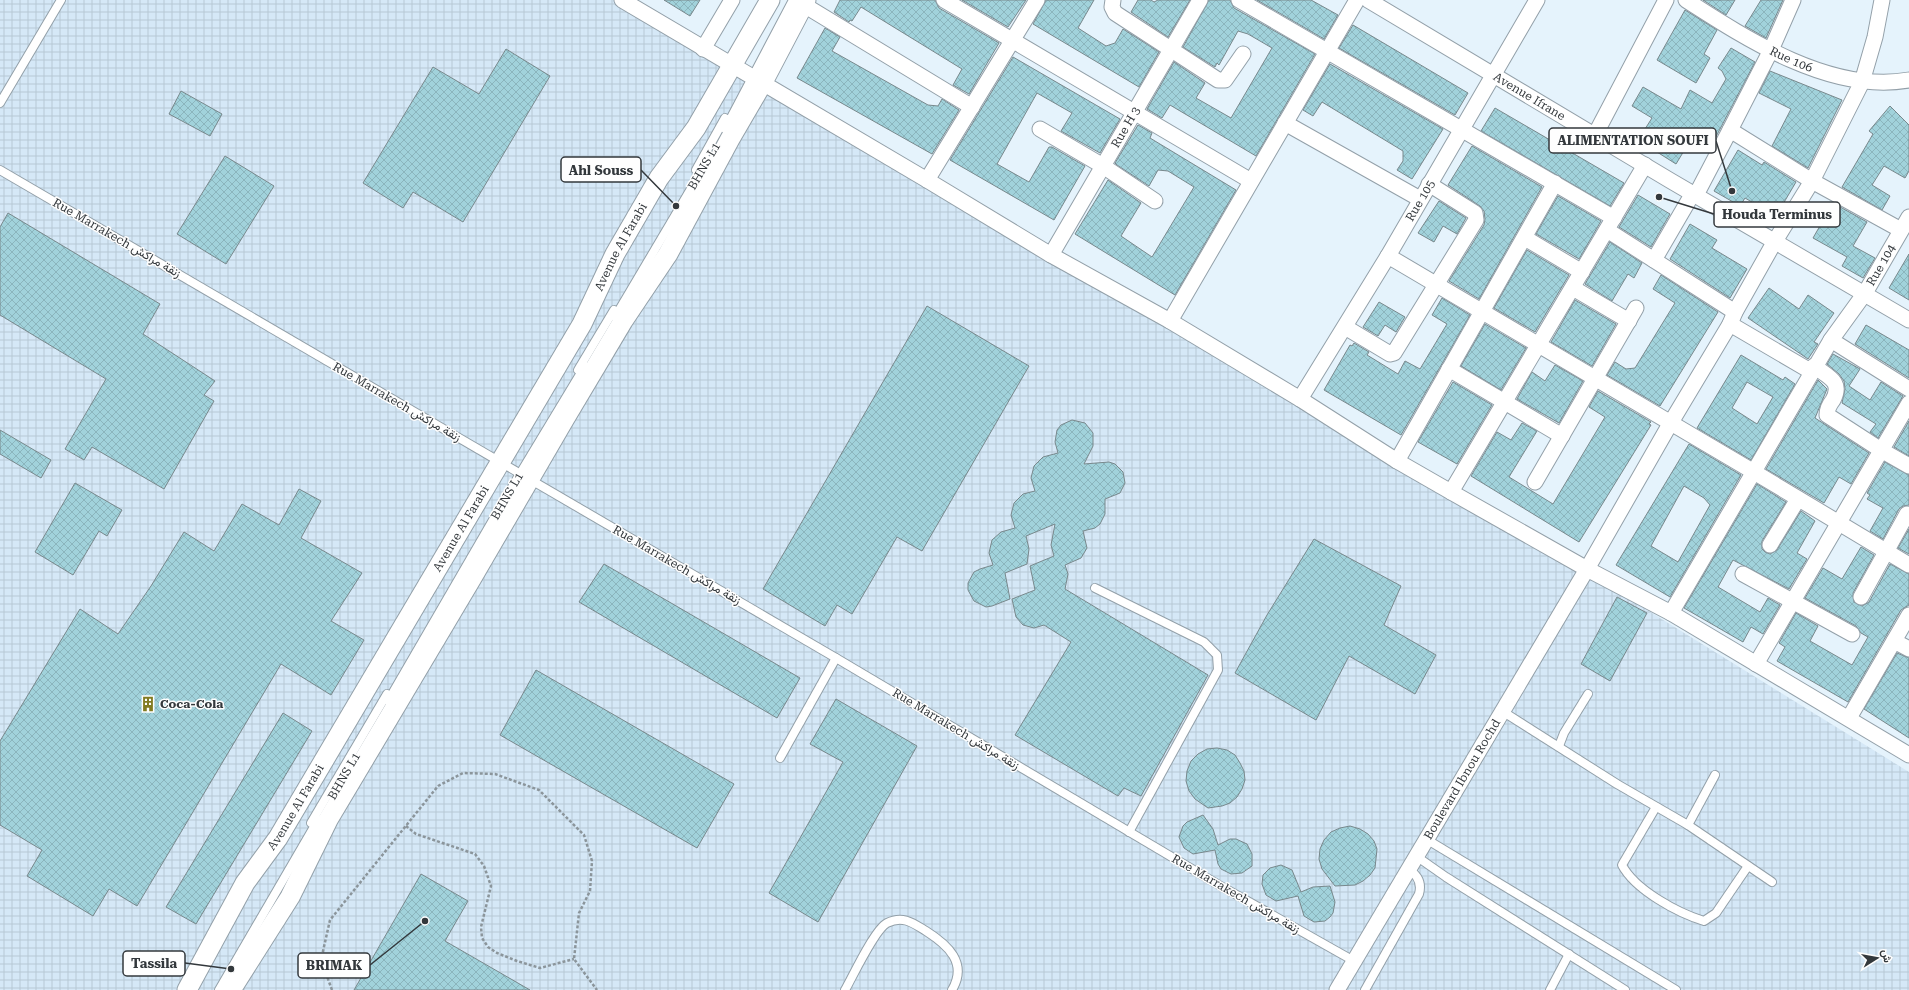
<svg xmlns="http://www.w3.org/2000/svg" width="1909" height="990" font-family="'Roboto Serif',Vazirmatn,serif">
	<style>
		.industrial { fill: url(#industrial-grid) }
		.building { fill: url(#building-cross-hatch); stroke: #78888c; fill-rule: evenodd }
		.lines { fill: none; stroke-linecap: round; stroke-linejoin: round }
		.service-casing { stroke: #93a0a9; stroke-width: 10 }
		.minor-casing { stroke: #93a0a9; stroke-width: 17 }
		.tertiary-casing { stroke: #93a0a9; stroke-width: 21 }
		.path { stroke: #8b959b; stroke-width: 2.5; stroke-dasharray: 3 2; stroke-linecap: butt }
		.service { stroke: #fff; stroke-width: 8 }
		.minor { stroke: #fff; stroke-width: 15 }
		.tertiary { stroke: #fff; stroke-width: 19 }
		.labels { text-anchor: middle; stroke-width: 3; stroke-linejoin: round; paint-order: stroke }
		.street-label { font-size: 12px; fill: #33383c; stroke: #fefefe }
		.poi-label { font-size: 12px; font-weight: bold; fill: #33383c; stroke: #fefefe; text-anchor: start }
		.leader { fill: none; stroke: #33383c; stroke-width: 1.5 }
		.callout-dot { fill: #33383c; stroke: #fefefe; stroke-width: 1.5 }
		.callout { fill: #fefefe; stroke: #33383c; stroke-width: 1.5 }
		.callout-label { font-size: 13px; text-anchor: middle; font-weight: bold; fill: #33383c }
	</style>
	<defs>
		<pattern id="industrial-grid" width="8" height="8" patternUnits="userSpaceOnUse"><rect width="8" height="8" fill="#d5e8f7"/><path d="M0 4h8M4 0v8" fill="none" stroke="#b7c8d5"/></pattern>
		<pattern id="building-cross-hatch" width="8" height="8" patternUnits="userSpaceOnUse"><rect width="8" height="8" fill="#a1d2db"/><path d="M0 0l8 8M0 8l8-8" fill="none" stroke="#8bb5bd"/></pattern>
	</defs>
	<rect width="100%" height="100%" fill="#e5f3fc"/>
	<path class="industrial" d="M0,0H623L1576,566L1909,772V990H0Z"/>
	<g class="building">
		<path d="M664,0H700L690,16Z"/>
		<path d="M840,0H935L939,8L999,43L969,94L953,85L962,69L861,7L852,21L850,20L849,22L834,12Z"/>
		<path d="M962,0H1026L1008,27Z"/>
		<path d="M1046,0H1094L1078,28L1106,46L1115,43L1123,29L1159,52L1139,87L1033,24Z"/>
		<path d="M1138,0H1151L1154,2L1158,0H1190L1168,37L1131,12Z"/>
		<path d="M1209,0H1230L1234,8L1315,54L1256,156L1170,105L1162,118L1147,109L1174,62L1205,83L1196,98L1231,118L1272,48L1248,34L1238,31L1219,65L1217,63L1215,67L1183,47Z"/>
		<path d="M1257,0H1311L1338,15L1324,39Z"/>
		<path d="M1703,0H1735L1726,15Z"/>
		<path d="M1761,0H1783L1766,38L1745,26Z"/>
		<path d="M1685,10L1717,30L1704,54L1710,58L1696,83L1657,60Z"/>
		<path d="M1353,25L1468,93L1455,115L1339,48Z"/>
		<path d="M825,28L840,37L832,51L928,105L938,106L942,99L959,110L932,154L797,78Z"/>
		<path d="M1731,48L1755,62L1708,152L1690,141L1676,164L1638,140L1652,118L1632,106L1643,87L1681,109L1690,90L1712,103L1726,79L1722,71L1718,68Z"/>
		<path d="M506,49L550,76L463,222L413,192L403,208L363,183L433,67L479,94Z"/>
		<path d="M1013,57L1120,119L1100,153L1061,131L1072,113L1037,93L997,164L1029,182L1049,147H1052L1085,166L1054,220L950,160Z"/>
		<path d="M1330,64L1443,129L1412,179L1397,170L1403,161V151L1322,102L1313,116L1303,110Z"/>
		<path d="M1770,71L1842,100L1808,168L1772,146L1791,109L1759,93Z"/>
		<path d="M181,91L222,114L210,136L169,114Z"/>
		<path d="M1890,106L1909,125V171L1905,178L1884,166L1872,185L1890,196L1882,210L1842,187L1873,134L1869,131Z"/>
		<path d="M1495,108L1624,183L1610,206L1481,131Z"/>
		<path d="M1138,125L1152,133L1150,138L1236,190L1175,295L1075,234L1108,180L1141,203L1121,236L1152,257L1194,187L1168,171L1158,170L1149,186L1117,165L1115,163Z"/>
		<path d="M1472,146L1542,187L1479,299L1449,281L1484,225L1485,219L1484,211L1480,206L1448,185Z"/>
		<path d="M1738,150L1762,165L1764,162L1796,182L1776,216L1745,198L1740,206L1714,191Z"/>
		<path d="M225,156L274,186L226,264L177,234Z"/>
		<path d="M1638,195L1670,214L1651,247L1619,227Z"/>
		<path d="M1558,196L1601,221L1579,259L1536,234Z"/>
		<path d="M1439,201L1466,218L1457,234L1443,226L1434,242L1418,233Z"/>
		<path d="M1833,203L1867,222L1853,246L1875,258L1863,278L1842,266L1847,257L1813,238Z"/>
		<path d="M8,213L160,304L143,334L215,381L204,395L214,401L164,489L92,447L84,460L65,449L106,379L0,315V227Z"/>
		<path d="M1690,224L1717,240L1712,248L1747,269L1730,298L1670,259Z"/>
		<path d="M1610,242L1642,263L1634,278L1628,274L1612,301L1585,284Z"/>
		<path d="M1527,250L1569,275L1535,332L1494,308Z"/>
		<path d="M1909,254V300L1889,288Z"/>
		<path d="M1661,275L1718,312L1660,406L1607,375L1615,362L1626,369L1635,368L1675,303L1653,289Z"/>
		<path d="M1769,288L1799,309L1808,295L1834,313L1814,342L1818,344L1808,359L1748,318Z"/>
		<path d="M1442,298L1470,315L1401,435L1324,390L1350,345L1352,346L1354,343L1369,352L1367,355L1398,374L1405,361L1420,369L1447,324L1432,315Z"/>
		<path d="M1575,300L1616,324L1592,366L1551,342Z"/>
		<path d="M1379,302L1405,317L1396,332L1385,325L1378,336L1363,327Z"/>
		<path d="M927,306L1029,366L922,551L897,537L852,614L837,605L825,626L763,589Z"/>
		<path d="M1485,324L1526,348L1501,390L1461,366Z"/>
		<path d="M1866,325L1909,350V378L1855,344Z"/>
		<path d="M1833,354L1860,369L1849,386L1870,400L1881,382L1903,396L1878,438L1870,432L1876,424L1842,403L1845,389L1844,381L1839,374L1827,364Z"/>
		<path d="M1741,355L1783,380L1785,377L1795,384L1751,460L1697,428ZM1747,382L1773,397L1757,424L1732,408Z"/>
		<path d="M1555,365L1583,381L1559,423L1517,399L1532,372L1545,381Z"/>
		<path d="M1818,380L1827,389L1815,418L1869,453L1851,484L1839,477L1824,503L1766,469Z"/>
		<path d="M1453,382L1492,405L1457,464L1418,442Z"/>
		<path d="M1598,391L1651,422L1649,424L1651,425L1579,542L1471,476L1497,432L1511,440L1522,423L1537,431L1509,477L1553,504L1605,417L1589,407Z"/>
		<path d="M1072,420L1085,423L1093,433V446L1084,464L1109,462L1115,464L1123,472L1125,483L1120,493L1105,499V514L1100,524L1095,528L1083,531L1087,548L1081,558L1065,565L1068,574L1065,589L1208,675L1141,796L1124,788L1118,796L1015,735L1071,642L1044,625L1034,628L1023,625L1016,617L1012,599L1035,590L1030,566L1054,556L1051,545L1055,524L1026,536L1029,549L1027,564L1005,573L1010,599L992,606L986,607L974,601L968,590V583L974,572L980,569L993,565L989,553L992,540L1001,532L1015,528L1011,515L1014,503L1023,494L1035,491L1031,478L1034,466L1043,457L1058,453L1055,442L1057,430L1061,425Z"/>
		<path d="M1909,421V456L1894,447Z"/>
		<path d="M0,430L51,460L41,478L0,454Z"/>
		<path d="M1689,444L1741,475L1670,597L1616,565ZM1684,486L1704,498L1710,505L1678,562L1651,546Z"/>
		<path d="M1885,462L1909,475V505L1903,506L1899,509L1883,539L1870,531L1883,508L1867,499L1870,495L1867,493Z"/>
		<path d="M75,483L122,510L107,536L99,531L73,575L35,552Z"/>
		<path d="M1757,484L1786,502L1762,541V549L1765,552L1770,554L1777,550L1801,511L1815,521L1797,553L1807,559L1789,589L1733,560L1718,587L1760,612L1768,598L1780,605L1763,634L1751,627L1743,642L1684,608Z"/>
		<path d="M299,489L321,501L301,538L362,573L331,621L364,640L331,695L281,664L137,906L109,889L93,916L27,876L42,850L0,825V741L80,609L118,634L151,586L184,532L214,551L242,504L279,525Z"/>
		<path d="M1909,529V554L1898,548Z"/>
		<path d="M1314,539L1401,586L1384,625L1436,655L1415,694L1349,656L1316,720L1235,673L1267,615Z"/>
		<path d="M1861,547L1874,555L1853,593L1854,602L1862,606L1869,602L1890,564L1909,574V605L1901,610L1848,702L1777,661L1785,647L1779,643L1796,613L1818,626L1810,641L1852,665L1868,637L1861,633L1856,626L1805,598L1823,568L1842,579Z"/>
		<path d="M604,564L800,678L777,718L579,602Z"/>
		<path d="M1617,597L1647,613L1610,681L1581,664Z"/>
		<path d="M1897,653L1909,658V738L1864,709Z"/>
		<path d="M536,670L734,784L697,848L500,735Z"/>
		<path d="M836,699L917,746L818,922L769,893L843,762L810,744Z"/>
		<path d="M283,713L312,731L196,924L166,907Z"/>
		<path d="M1217,748L1227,750L1235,755L1240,763L1244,771L1245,780L1242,789L1237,797L1230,803L1222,806L1208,808L1195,799L1189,791L1186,781L1187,771L1191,761L1198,754L1207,749Z"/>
		<path d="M1203,815L1213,829L1218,845L1230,839H1236L1247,844L1252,854V866L1242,873L1231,874L1221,869L1218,864L1215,850L1193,854L1184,848L1179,837L1183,826L1187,822Z"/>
		<path d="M1350,826L1360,829L1368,834L1374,841L1377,849L1375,868L1370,875L1363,881L1355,885L1335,886L1322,869L1319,859L1320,849L1324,840L1331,832L1340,828Z"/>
		<path d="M1281,865L1292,870L1301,892L1313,887L1330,886L1335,902L1333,913L1330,917L1325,921L1314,922L1304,916L1298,896L1276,901L1266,895L1262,884L1263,875L1270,868Z"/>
		<path d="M421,874L468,901L445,941L530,990H354Z"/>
	</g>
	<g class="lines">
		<defs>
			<g id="service">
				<path d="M0,103L61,0"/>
				<path d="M725,129L793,0"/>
				<path d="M0,170L836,658L1219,885L1354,961"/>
				<path d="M696,170L725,118"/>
				<path d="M615,317L708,160"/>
				<path d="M578,370L614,310"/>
				<path d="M1095,588L1204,642L1217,655L1218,670L1129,832"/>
				<path d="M388,701L515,482L585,366"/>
				<path d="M1502,711L1617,784L1688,825L1772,882"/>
				<path d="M1559,746L1564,733L1588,694"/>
				<path d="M780,758L836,658"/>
				<path d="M1656,807L1622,865C1635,890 1678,913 1704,921L1716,913L1748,866"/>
				<path d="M311,823L387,694"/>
				<path d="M1688,825L1715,775"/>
				<path d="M1426,839L1676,990"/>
				<path d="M1416,856L1446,877L1625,990"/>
				<path d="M219,990L318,820"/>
				<path d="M845,990C853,976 875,929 887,923C903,915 913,923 926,931C948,945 968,963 952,990"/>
				<path d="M1365,990L1419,894C1422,883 1418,875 1408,869"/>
				<path d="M1550,990L1569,954"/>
			</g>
			<g id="minor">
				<path d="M622,0L927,180L1051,255L1170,321L1300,399L1397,461L1451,492L1587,569L1671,613L1909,755"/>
				<path d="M944,0L1251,181"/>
				<path d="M1113,0L1112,7L1115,13L1218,80H1225L1243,54"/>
				<path d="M1239,0L1614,218"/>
				<path id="s1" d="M1368,0L1671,181L1909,320"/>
				<path id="s2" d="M1686,0C1748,40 1832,94 1909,80"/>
				<path d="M804,5L972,107"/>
				<path d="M703,49L732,0"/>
				<path d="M1285,123L1420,199"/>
				<path d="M1040,129L1103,166L1155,201"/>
				<path d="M1730,130L1771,50L1793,0"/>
				<path d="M1595,135L1666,0"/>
				<path d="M927,180L1037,0"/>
				<path d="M1696,195L1730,130L1812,181L1901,230"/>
				<path d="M1909,217L1865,293L1831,340L1909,389"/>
				<path d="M1607,230L1735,312"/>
				<path d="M1525,238L1582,272"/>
				<path id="s3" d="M1051,255L1200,0"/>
				<path d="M1388,256L1754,472L1909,565"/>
				<path d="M1654,260L1693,193"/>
				<path d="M1573,288L1629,321"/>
				<path d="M1170,321L1357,0"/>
				<path d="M1730,324L1812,372"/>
				<path d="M1345,327L1390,354L1394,353L1476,220L1475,213L1429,184"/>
				<path d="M1814,366C1828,377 1843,381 1833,400C1829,405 1827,409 1827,415L1881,450L1909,466"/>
				<path d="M1449,369L1562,436"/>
				<path id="s4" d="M1300,399L1388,256L1537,0"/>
				<path d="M1397,461L1555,183"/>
				<path d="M1535,482L1636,308"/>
				<path d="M1451,492L1645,165"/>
				<path d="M1770,545L1798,499"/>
				<path d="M1743,574L1852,634"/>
				<path d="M1861,597L1907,514"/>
				<path d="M1671,613L1831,340"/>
				<path d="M1894,641L1909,649"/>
				<path d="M1756,664L1909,403"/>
				<path d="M1849,718L1909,615"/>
				<path id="s5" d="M1337,990L1587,569L1670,424L1730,324L1735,312L1775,241L1812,181L1862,82L1875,37L1882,0"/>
			</g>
			<g id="tertiary">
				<path id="s6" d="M187,990L245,883L278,838L582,324L615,254L659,178L696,128L770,0"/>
				<path d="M231,990L290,897L328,820L472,578L564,420L623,321L668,254L730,139L762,84L806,0"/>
			</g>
		</defs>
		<use href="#service" class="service-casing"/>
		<use href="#minor" class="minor-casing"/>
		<use href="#tertiary" class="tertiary-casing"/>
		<g class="path">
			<path d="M406,826L416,834L475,854L484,866L491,886L481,927L482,938L488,947L497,953L517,961L540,968L574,959"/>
			<path d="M332,990L321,960L330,920L438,786L463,773L495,774L539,790L584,835L592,861L590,891L579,913L574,959L597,990"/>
		</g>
		<use href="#service" class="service"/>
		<use href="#minor" class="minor"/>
		<use href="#tertiary" class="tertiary"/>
	</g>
	<defs>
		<symbol id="building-bare" viewBox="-9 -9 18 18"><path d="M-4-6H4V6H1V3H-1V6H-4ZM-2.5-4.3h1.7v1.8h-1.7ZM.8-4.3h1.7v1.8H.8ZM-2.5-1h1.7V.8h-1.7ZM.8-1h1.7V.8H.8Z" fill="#827b21" stroke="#fefefe" stroke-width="2.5" paint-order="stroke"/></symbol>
	</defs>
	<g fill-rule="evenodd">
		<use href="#building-bare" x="137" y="693" width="22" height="22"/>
	</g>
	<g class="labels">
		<g class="street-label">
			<text dy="4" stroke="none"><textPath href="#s2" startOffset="121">Rue 106</textPath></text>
			<text dy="4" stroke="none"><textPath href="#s1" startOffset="188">Avenue Ifrane</textPath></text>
			<text dy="4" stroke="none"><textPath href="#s3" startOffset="148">Rue H 3</textPath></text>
			<text transform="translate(704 166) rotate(-60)" y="4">BHNS L1</text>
			<text dy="4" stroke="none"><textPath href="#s4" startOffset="232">Rue 105</textPath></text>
			<text transform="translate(117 238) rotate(30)" y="4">Rue Marrakech زنقة مراكش</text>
			<text dy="4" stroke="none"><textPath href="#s6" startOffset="861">Avenue Al Farabi</textPath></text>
			<text transform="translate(1881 265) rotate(-60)" y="4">Rue 104</text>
			<text transform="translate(397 402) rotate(30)" y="4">Rue Marrakech زنقة مراكش</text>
			<text transform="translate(507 496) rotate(-60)" y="4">BHNS L1</text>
			<text dy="4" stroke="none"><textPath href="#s6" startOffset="537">Avenue Al Farabi</textPath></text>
			<text transform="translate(677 565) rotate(30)" y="4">Rue Marrakech زنقة مراكش</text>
			<text transform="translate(956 729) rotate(31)" y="4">Rue Marrakech زنقة مراكش</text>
			<text transform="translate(344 776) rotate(-60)" y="4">BHNS L1</text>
			<text dy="4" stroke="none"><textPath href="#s5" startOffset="245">Boulevard Ibnou Rochd</textPath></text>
			<text dy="4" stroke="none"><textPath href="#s6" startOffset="213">Avenue Al Farabi</textPath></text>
			<text transform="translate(1236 894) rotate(30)" y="4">Rue Marrakech زنقة مراكش</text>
		</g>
		<g class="poi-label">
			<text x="160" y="708">Coca-Cola</text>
		</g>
	</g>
	<path class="leader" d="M1732 191L1716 141M676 206L641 170M1659 197L1714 214M231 969L185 963M425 921L370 965"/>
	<g class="callout-dot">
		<circle cx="1732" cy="191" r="4"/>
		<circle cx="676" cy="206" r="4"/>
		<circle cx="1659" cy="197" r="4"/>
		<circle cx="231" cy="969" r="4"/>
		<circle cx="425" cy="921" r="4"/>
	</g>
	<g class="callout">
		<rect x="1549" y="128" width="167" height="25" rx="4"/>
		<rect x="561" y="157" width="80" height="25" rx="4"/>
		<rect x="1714" y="202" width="126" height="25" rx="4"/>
		<rect x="123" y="951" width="62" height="25" rx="4"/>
		<rect x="298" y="953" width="72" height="25" rx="4"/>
	</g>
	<g class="callout-label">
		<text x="1633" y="145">ALIMENTATION SOUFI</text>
		<text x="601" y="175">Ahl Souss</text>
		<text x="1777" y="219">Houda Terminus</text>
		<text x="154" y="968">Tassila</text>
		<text x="334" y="970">BRIMAK</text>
	</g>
	<g transform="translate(1877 958) rotate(79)" stroke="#fefefe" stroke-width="3" paint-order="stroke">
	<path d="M0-3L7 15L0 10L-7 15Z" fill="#33383c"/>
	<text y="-6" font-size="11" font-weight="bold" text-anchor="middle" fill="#33383c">ش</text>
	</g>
</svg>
